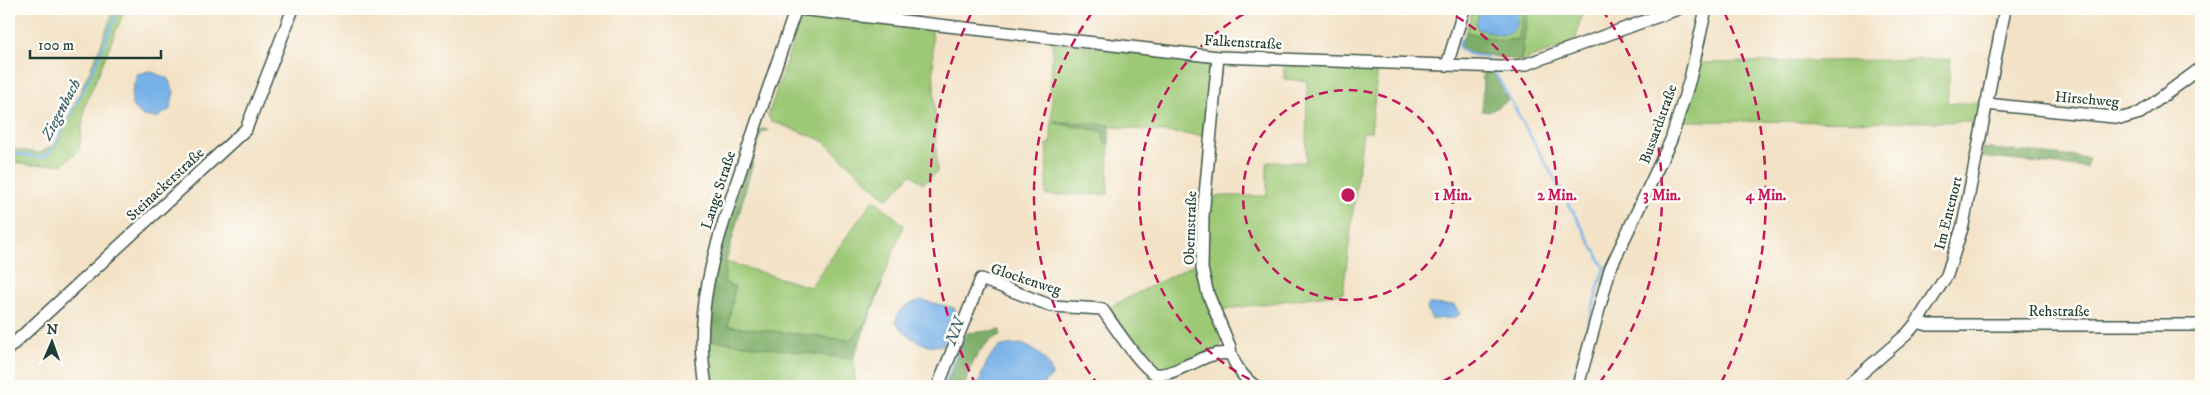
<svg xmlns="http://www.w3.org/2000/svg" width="2210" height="395" font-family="'IM FELL DW Pica',serif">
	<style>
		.green { fill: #9dc976; stroke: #5e8355 }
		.forest { fill: #7ead67; stroke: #4e754e }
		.water { fill: #77b1e8; stroke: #4b778e }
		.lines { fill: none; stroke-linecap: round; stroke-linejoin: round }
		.stream { stroke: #77b1e8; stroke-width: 2.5 }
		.minor-casing { stroke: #3f564a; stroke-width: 14 }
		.minor { stroke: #fff; stroke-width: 11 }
		.ring { fill: none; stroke: #c2185b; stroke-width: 2.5; stroke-dasharray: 9 6 }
		.labels { text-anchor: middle; stroke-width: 5; stroke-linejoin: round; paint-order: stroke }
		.street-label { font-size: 15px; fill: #1f3d34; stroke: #fdfcf7 }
		.water-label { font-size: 16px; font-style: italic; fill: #39606a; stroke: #fdfcf7 }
		.centre { fill: #c2185b; stroke: #fdfcf7; stroke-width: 2.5 }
		.ring-label { font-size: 15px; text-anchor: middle; font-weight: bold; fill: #c2185b; stroke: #fdfcf7; stroke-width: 5; stroke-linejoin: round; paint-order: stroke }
	</style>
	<rect width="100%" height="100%" fill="#fdfcf7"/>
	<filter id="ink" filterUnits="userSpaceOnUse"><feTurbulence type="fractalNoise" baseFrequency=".02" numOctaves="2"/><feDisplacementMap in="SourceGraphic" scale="10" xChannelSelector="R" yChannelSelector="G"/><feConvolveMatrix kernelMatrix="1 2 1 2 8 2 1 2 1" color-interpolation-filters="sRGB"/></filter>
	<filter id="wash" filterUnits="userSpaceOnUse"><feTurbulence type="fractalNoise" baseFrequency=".0096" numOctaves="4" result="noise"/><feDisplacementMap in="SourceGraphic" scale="20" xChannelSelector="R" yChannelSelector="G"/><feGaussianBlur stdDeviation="1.12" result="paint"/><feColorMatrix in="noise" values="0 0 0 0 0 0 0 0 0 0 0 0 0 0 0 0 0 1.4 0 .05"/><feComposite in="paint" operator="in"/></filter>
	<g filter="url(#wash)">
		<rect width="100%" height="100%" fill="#f3e2c6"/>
		<g class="green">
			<path d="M114,9H125L85,106L79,150L64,164L30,165L9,161V149L40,153L57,143L99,50Z"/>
			<path d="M1473,9H1523L1520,39L1502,41L1466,32Z"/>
			<path d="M1528,9H1583L1575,43L1521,61Z"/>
			<path d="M813,17L932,29L937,172L923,184L911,174L892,195L885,198L822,140L771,121L768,116L799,23Z"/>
			<path d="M1053,42L1203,59L1211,69L1206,136L1054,121V123L1103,131L1105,143H1109L1108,194L1046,195L1047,144H1051L1052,95L1050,94Z"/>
			<path d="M1951,59L1947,103H1979L1974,122L1682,121L1698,63Z"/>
			<path d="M1284,63L1378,66L1371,132H1363L1343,293L1219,310C1202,270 1207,238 1210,196H1267V162H1306L1307,81L1284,79Z"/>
			<path d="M874,199L904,225L867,320L857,334L849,340L727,326L735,287L724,282L726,262L810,287Z"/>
			<path d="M1197,263L1222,341L1220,348L1164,371L1147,364L1108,308Z"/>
			<path d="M709,340L853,359L856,386H714Z"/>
		</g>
		<g class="forest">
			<path d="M1523,9H1528L1521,61L1468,52L1460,46L1466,32L1502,41L1519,39Z"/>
			<path d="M1483,70L1492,71L1508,101L1489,112L1482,111Z"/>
			<path d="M1054,121L1110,125L1109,143H1105L1103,131L1055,123Z"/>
			<path d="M763,129L768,130L761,133L726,262L724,282L735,287L728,326L849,340C867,327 873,304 882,284L853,359L709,340L710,283L757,131Z"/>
			<path d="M1982,148L2089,158L2086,168L1981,157Z"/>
			<path d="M1000,330V335C982,342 968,367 965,386H946L967,333Z"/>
		</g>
		<g class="water">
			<path d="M1480,9H1518L1517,26L1509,34L1500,35L1478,29L1476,24Z"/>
			<path d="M150,71L168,79L174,92L170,109L157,118L143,116L132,106V92L137,74Z"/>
			<path d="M921,300L954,308L957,313L949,327L943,345C924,349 908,337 896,323C896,309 908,304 921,300Z"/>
			<path d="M1429,304L1454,305L1460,314L1454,318L1432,319L1427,309Z"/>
			<path d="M1021,344C1036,349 1050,360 1052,376L1041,386H978C981,375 988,355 998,348C1004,344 1014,345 1021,344Z"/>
		</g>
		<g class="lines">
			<g class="stream">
				<path d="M1461,39L1459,46C1464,56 1476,55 1486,57L1489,62"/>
				<path d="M1494,71L1604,267L1571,386"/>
				<path d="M9,153L38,157L46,156L54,147L93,70L119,9"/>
				<path d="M980,294L989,288"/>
				<path d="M945,386L962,341"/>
			</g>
		</g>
	</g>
	<g filter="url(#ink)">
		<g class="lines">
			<defs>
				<g id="minor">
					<path d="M799,9L1218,57L1502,67L1524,65L1678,9"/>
					<path d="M1218,57L1203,216L1202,269L1208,294L1230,347C1230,360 1244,379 1255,386"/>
					<path d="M1447,65L1464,9"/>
					<path d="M1986,104L2123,118L2140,113L2201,68"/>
					<path d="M1917,322L1928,325H2201"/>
					<path d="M9,348L246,129L293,9"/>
					<path d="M706,386C692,305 719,236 744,160C761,110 778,59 796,9"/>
					<path d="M938,386L981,279L1052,306L1102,309C1110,320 1145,373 1156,374C1168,376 1181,367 1193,363C1205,357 1216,352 1230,354"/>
					<path d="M1578,386L1610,269L1671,140L1690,79L1706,9"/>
					<path d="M1847,386L1907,334L1917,322L1947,275L1963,225L2005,9"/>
				</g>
			</defs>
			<use href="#minor" class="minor-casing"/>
			<use href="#minor" class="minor"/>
		</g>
	</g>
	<g class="ring">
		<circle cx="1348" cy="195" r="105"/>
		<path d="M1263 386A209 209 0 0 1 1253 9M1443 9A209 209 0 0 1 1433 386"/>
		<path d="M1099 386A314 314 0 0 1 1094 10M1602 10A314 314 0 0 1 1597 386"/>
		<path d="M976 385A418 418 0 0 1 972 12M1724 12A418 418 0 0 1 1720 385"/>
	</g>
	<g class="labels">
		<g class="street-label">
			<text transform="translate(1243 42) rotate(3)" y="5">Falkenstraße</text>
			<text transform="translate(2087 99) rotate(5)" y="5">Hirschweg</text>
			<text transform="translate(1658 124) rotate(-70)" y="5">Bussardstraße</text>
			<text transform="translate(165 184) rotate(-43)" y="5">Steinackerstraße</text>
			<text transform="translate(718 190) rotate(-72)" y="5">Lange Straße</text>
			<text transform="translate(1948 213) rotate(-76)" y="5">Im Entenort</text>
			<text transform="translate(1190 228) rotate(-88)" y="5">Obernstraße</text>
			<text transform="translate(1026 279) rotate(18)" y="5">Glockenweg</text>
			<text x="2059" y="316">Rehstraße</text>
		</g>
		<g class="water-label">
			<text transform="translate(60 109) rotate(-62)" y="6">Ziegenbach</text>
			<text transform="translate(954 331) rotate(-69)" y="6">NN</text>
		</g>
	</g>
	<circle cx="1348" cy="195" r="8" class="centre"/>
	<g class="ring-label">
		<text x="1453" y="200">1 Min.</text>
		<text x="1557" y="200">2 Min.</text>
		<text x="1662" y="200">3 Min.</text>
		<text x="1766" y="200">4 Min.</text>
	</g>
	<rect width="2210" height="395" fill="none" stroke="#fdfcf7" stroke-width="30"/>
	<g transform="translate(52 342) rotate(2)" stroke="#fdfcf7" stroke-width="4" paint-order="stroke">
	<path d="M0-4L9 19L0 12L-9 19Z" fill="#1f3d34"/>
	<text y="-8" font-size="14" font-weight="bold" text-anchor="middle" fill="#1f3d34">N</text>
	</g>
	<path d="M30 50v8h131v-8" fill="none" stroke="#1f3d34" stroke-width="2.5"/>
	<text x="38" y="50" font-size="15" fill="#1f3d34" stroke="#fdfcf7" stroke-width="4" paint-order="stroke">100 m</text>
</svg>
